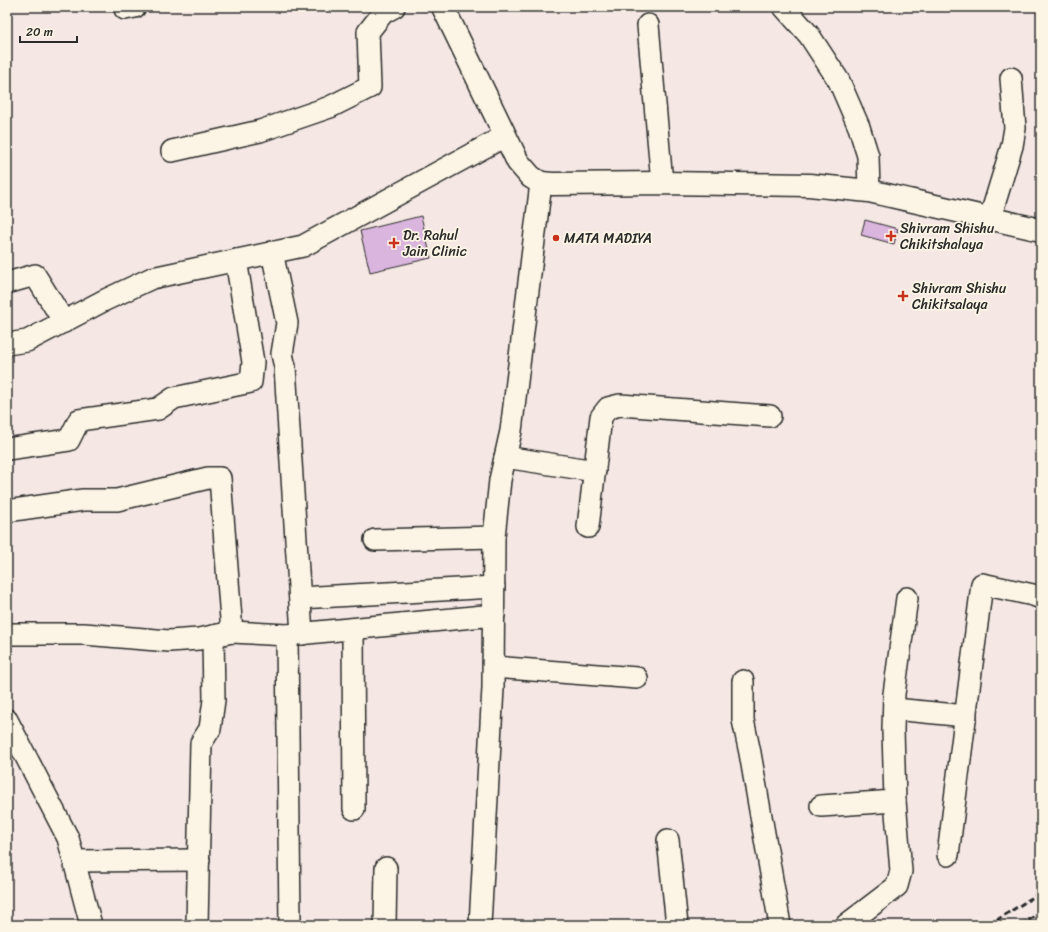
<svg xmlns="http://www.w3.org/2000/svg" width="1048" height="932" font-family="Sriracha,sans-serif">
	<style>
		.building { fill: #dab5de; stroke: #2b2b2b }
		.lines { fill: none; stroke-linecap: round; stroke-linejoin: round }
		.street-casing { stroke: #2b2b2b; stroke-width: 24 }
		.secondary-casing { stroke: #2b2b2b; stroke-width: 25 }
		.street { stroke: #fcf5e5; stroke-width: 21 }
		.secondary { stroke: #fcf5e5; stroke-width: 22 }
		.rail { stroke: #2b2b2b; stroke-width: 3; stroke-dasharray: 6 3; stroke-linecap: butt }
		.poi-dot { fill: #c8321e; stroke: #fcf5e5; stroke-width: 1.5 }
		.labels { text-anchor: middle; stroke-width: 3.5; stroke-linejoin: round; paint-order: stroke }
		.poi-label { font-size: 14px; fill: #2b2b2b; stroke: #fcf5e5; text-anchor: start }
	</style>
	<rect width="100%" height="100%" fill="#f5e8e4"/>
	<filter id="ink" filterUnits="userSpaceOnUse"><feTurbulence type="fractalNoise" baseFrequency=".025" numOctaves="2"/><feDisplacementMap in="SourceGraphic" scale="8" xChannelSelector="R" yChannelSelector="G"/><feConvolveMatrix kernelMatrix="1 2 1 2 8 2 1 2 1" color-interpolation-filters="sRGB"/></filter>
	<g filter="url(#ink)">
		<g class="building">
			<path d="M421,216L431,258L370,272L360,231Z"/>
			<path d="M865,220L898,229L894,244L861,235Z"/>
		</g>
		<g class="lines">
			<defs>
				<g id="street">
					<path d="M784,7L809,35L839,81L859,127L868,156L869,191"/>
					<path d="M125,9L135,7"/>
					<path d="M648,25L662,183"/>
					<path d="M172,151L260,131L330,107L370,87L368,32L383,13L394,7"/>
					<path d="M990,218L1012,146L1015,128L1011,78"/>
					<path d="M272,252L287,323L282,354L285,367L302,634"/>
					<path d="M7,283L35,275L64,322"/>
					<path d="M7,344L27,341L103,301L152,278L303,246L505,136"/>
					<path d="M7,449L69,440L79,420L158,409L174,398L251,382L253,362L236,260"/>
					<path d="M505,457L595,471"/>
					<path d="M7,511L83,500H117L208,478H220L232,632"/>
					<path d="M588,527L601,417L608,408L620,405L770,416"/>
					<path d="M375,540L494,537"/>
					<path d="M300,598L494,587"/>
					<path d="M353,629L354,809"/>
					<path d="M7,634H84L169,641L199,639L232,632L287,635L494,615"/>
					<path d="M287,635L290,925"/>
					<path d="M494,667L637,678"/>
					<path d="M743,681V720L750,753L780,925"/>
					<path d="M894,709L966,716"/>
					<path d="M7,720L68,838L91,925"/>
					<path d="M821,806L895,801"/>
					<path d="M668,840L677,925"/>
					<path d="M948,855L982,584L1033,595L1041,598"/>
					<path d="M74,861L199,860"/>
					<path d="M197,925L201,743L210,729L214,700L213,636"/>
					<path d="M385,925L386,868"/>
					<path d="M480,925L493,688L494,537L500,480L511,431L541,183"/>
					<path d="M846,925L897,886L901,871L895,801L893,730L894,694L907,598"/>
				</g>
				<path id="secondary" d="M443,7L518,162L531,177L541,183L553,184L662,183L809,185L869,191L1041,230"/>
			</defs>
			<use href="#street" class="street-casing"/>
			<use href="#secondary" class="secondary-casing"/>
			<use href="#street" class="street"/>
			<use href="#secondary" class="secondary"/>
			<g class="rail">
				<path d="M989,925L1041,892"/>
				<path d="M1021,925L1041,912"/>
			</g>
		</g>
	</g>
	<g class="poi-dot">
		<path d="M889 230h4v4h4v4h-4v4h-4v-4h-4v-4h4z"/>
		<circle cx="556" cy="238" r="4"/>
		<path d="M392 237h4v4h4v4h-4v4h-4v-4h-4v-4h4z"/>
		<path d="M901 290h4v4h4v4h-4v4h-4v-4h-4v-4h4z"/>
	</g>
	<g class="labels">
		<g class="poi-label">
			<text x="900" y="233">Shivram Shishu<tspan x="900" dy="16">Chikitshalaya</tspan></text>
			<text x="403" y="240">Dr. Rahul<tspan x="403" dy="16">Jain Clinic</tspan></text>
			<text x="564" y="243">MATA MADIYA</text>
			<text x="912" y="293">Shivram Shishu<tspan x="912" dy="16">Chikitsalaya</tspan></text>
		</g>
	</g>
	<rect width="1048" height="932" fill="none" stroke="#fcf5e5" stroke-width="24"/>
	<rect x="12" y="12" width="1024" height="908" fill="none" stroke="#2b2b2b" stroke-width="1.5" filter="url(#ink)"/>
	<path d="M20 36v6h57v-6" fill="none" stroke="#2b2b2b" stroke-width="2"/>
	<text x="26" y="36" font-size="12" fill="#2b2b2b" stroke="#fcf5e5" stroke-width="3" paint-order="stroke">20 m</text>
</svg>
